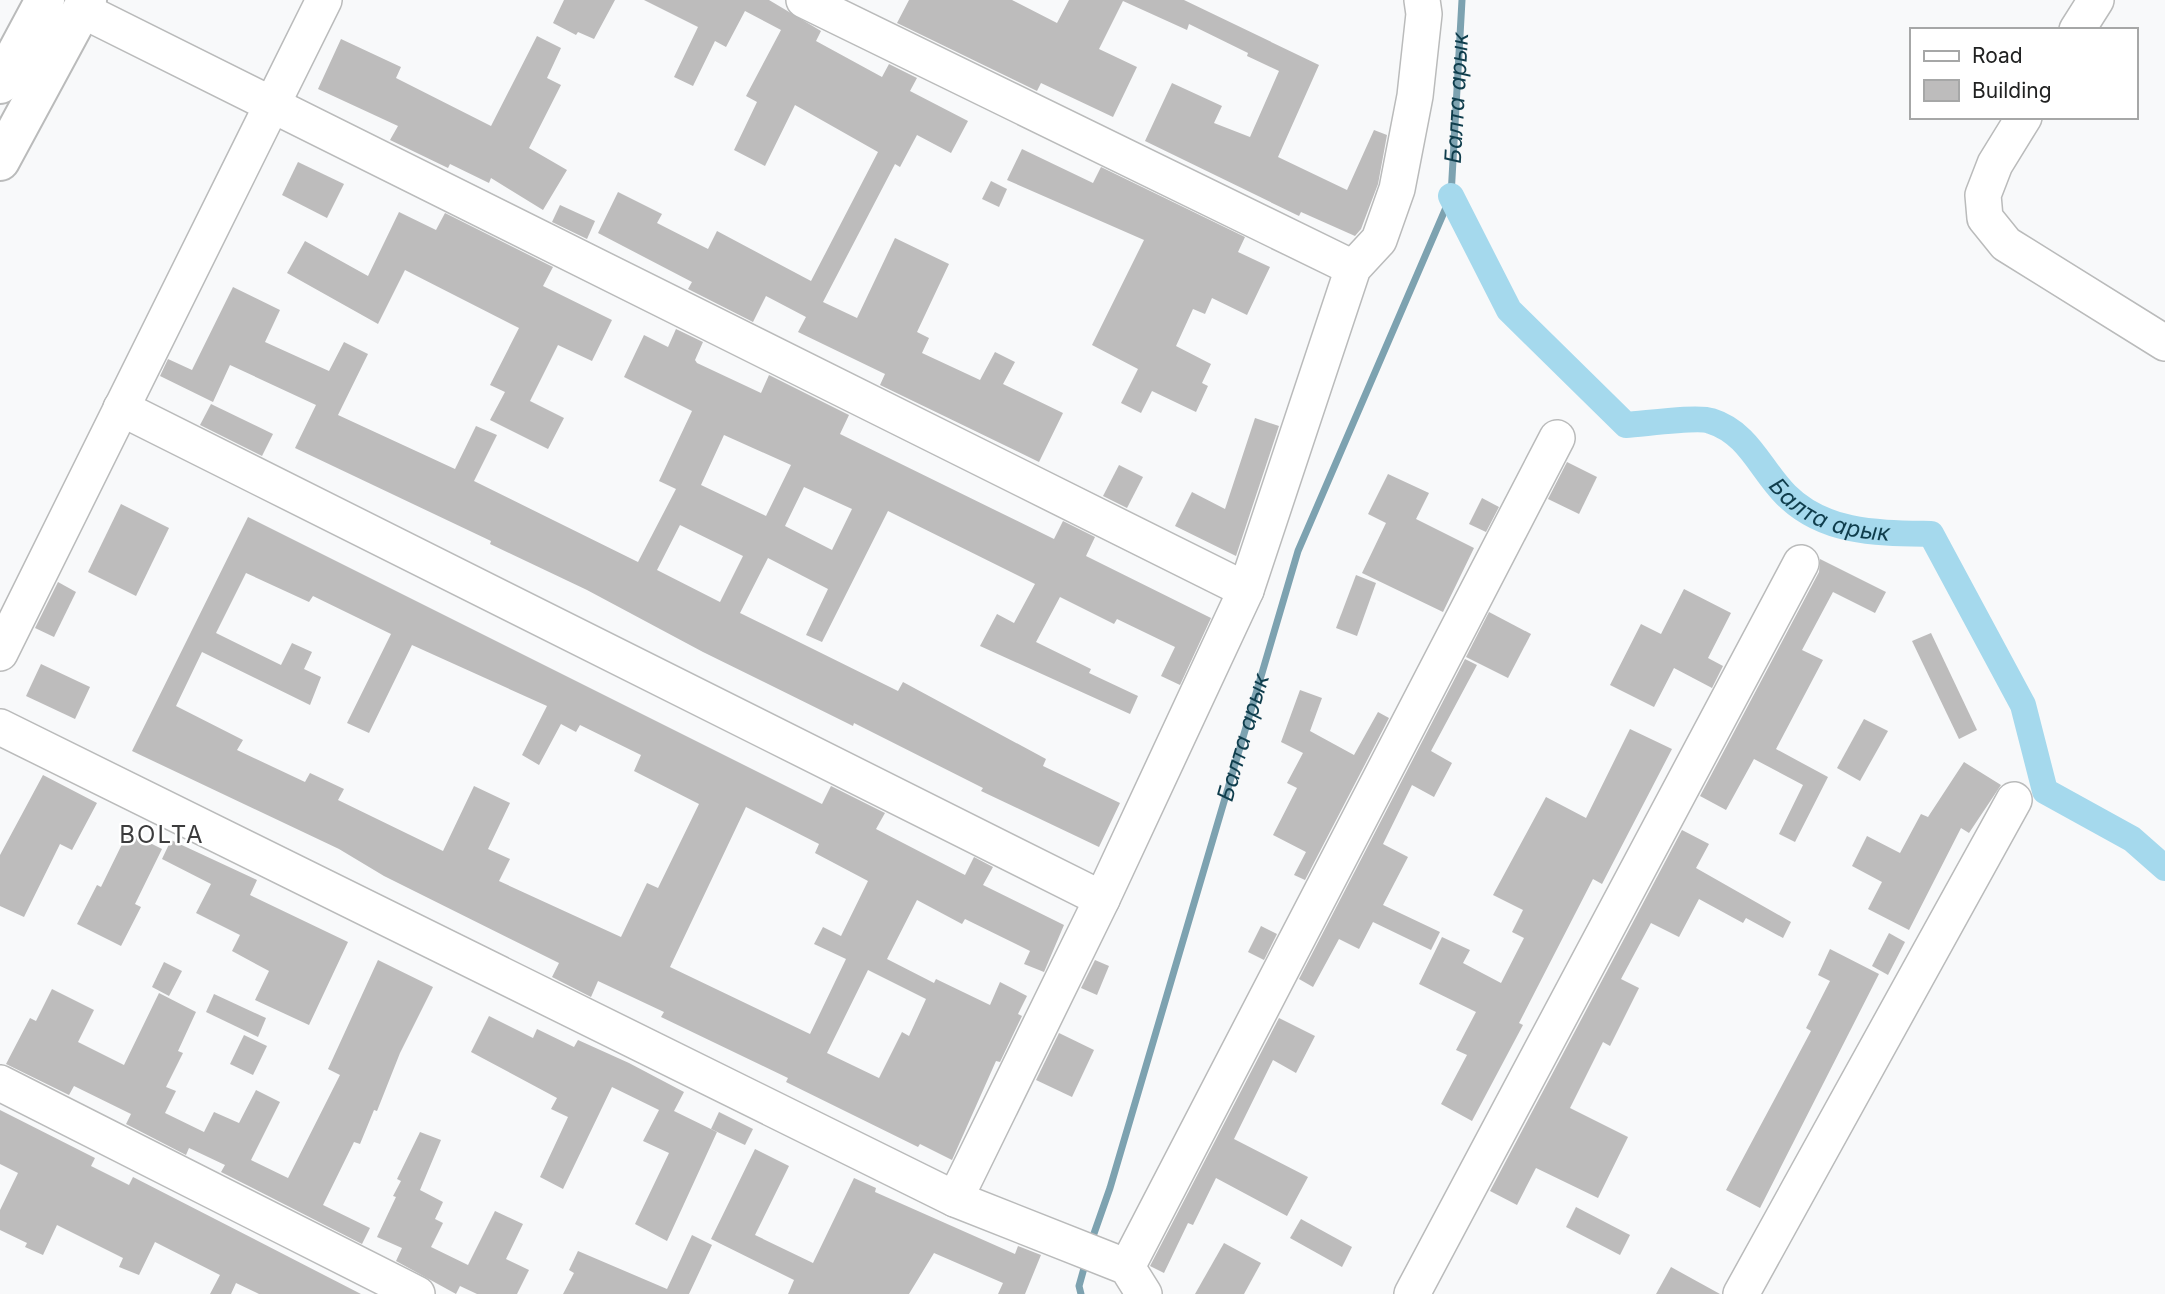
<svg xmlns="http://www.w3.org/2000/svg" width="2165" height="1294" font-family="Inter,sans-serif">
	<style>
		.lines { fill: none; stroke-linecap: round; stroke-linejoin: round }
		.stream { stroke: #7da2b0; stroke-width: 7 }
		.canal { stroke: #a5d9ed; stroke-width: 26 }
		.building { fill: #bdbcbc; fill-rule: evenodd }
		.minor-casing { stroke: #babbbb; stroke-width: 38 }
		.highway-casing { stroke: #babbbb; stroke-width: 42 }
		.minor { stroke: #fff; stroke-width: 35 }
		.highway { stroke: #fff; stroke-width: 38 }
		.labels { text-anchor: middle; stroke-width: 5; stroke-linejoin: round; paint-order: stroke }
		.water-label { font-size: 23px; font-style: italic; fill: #0f3d4c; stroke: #fff }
		.quarter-label { font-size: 24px; letter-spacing: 2px; fill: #3c3c3d; stroke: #fff }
	</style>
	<rect width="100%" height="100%" fill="#f8f9fa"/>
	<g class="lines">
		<g class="stream">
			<path id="s1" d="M1091,1242L1110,1188L1298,551L1451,196L1462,0"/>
			<path d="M1081,1294L1079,1286L1086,1261"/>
		</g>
		<path class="canal" id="s2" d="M1451,196L1509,310L1626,425C1644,424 1698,416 1711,421C1749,433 1760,469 1786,495C1825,534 1879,533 1931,534L2023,705L2045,791L2132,839L2165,868"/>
	</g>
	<g class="building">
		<path d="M564,0H615L594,39L578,32L576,35L553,23Z"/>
		<path d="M644,0H769L821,31L816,41L882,77L889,64L917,78L910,91L968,121L951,153L917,135L900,167L895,164L823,302L857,318L895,238L949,264L917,332L929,338L922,353L980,380L995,352L1015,362L1003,384L1063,413L1039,462L880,385L885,374L798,332L806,317L766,296L753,322L688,289L692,282L598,233L618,192L662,214L657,223L708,249L717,231L811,281L878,152L795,105L765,166L734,150L757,102L746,96L781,30L745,11L726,47L715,41L693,86L674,77L698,27Z"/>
		<path d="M909,0H1012L1057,23L1069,0H1184L1319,65L1278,157L1347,190L1374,130L1387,135L1378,184L1361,229L1355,236L1301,212L1299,216L1145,141L1172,83L1222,106L1214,123L1250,137L1279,71L1247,56L1248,53L1189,24L1187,30L1123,1L1099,49L1137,67L1113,117L1041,83L1037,91L897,23Z"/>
		<path d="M537,36L561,48L547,78L561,85L529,148L567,170L543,210L491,178L489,183L450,164L448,168L390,140L398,126L318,89L341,39L401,67L396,78L491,126Z"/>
		<path d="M1022,149L1093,183L1101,167L1245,237L1238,252L1270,267L1247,315L1212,298L1205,314L1193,309L1176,346L1211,364L1202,383L1208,386L1196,412L1152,391L1141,413L1121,403L1138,369L1092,345L1144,240L1007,180Z"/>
		<path d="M298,162L344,184L327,218L282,195Z"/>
		<path d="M991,181L1007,189L999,207L982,199Z"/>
		<path d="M560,205L595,221L587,239L552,222Z"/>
		<path d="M399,212L436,230L445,213L553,267L543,286L612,320L592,361L558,345L530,401L564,418L548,449L490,420L505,392L490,385L519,328L405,270L378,324L287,273L305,241L368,276Z"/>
		<path d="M233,287L280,310L265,342L329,371L344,342L368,354L338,415L455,469L476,426L497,435L474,481L638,562L676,489L659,481L692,411L624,377L644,335L668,347L676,329L703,342L695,360L697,363L761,393L769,375L849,415L840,434L1054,539L1063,521L1095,537L1086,556L1211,618L1180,685L1161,676L1175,647L1117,619L1114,624L1060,597L1036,642L1091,669L1089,673L1138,696L1130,714L980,646L997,614L1014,623L1035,584L888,511L822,642L806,635L828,589L768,558L740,613L898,691L903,682L1046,759L1043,766L1120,803L1099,847L981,791L983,788L854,723L853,726L703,652L587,590L490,544L491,541L295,448L316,405L230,365L213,402L160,376L168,359L192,370ZM724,435L791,465L766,516L701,485ZM804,487L852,509L832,550L785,526ZM680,525L743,556L720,602L657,570Z"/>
		<path d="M211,404L273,434L262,456L200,425Z"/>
		<path d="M1255,418L1279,426L1236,556L1175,526L1192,492L1225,509Z"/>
		<path d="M1567,462L1597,477L1579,514L1548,499Z"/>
		<path d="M1119,465L1143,477L1127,508L1103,496Z"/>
		<path d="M1388,474L1429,493L1416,519L1474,548L1443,612L1362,573L1386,523L1368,514Z"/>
		<path d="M1482,498L1499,507L1486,532L1469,524Z"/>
		<path d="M121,504L169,528L136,596L88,572Z"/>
		<path d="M248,517L822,804L831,786L885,813L876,829L965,875L974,857L993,867L983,885L1064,925L1044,972L1024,964L1030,951L965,919L962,924L917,900L887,959L934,983L936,979L990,1005L1000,982L1027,996L1018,1014L1022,1016L1000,1062L996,1061L952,1160L920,1144L918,1147L786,1082L788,1078L661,1017L664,1012L598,981L591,997L552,977L559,963L384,876L339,849L132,751ZM246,573L309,602L313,596L391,634L347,723L369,733L412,645L547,706L522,755L539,765L561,724L576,732L580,725L641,755L634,771L699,804L658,888L647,883L621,937L499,881L510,859L488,849L510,803L474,786L443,851L338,800L344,789L310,773L305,782L237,750L243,740L176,706L202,652L310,705L321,677L304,669L312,652L292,643L281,665L216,633ZM746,807L819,844L815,853L868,881L841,936L823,927L814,944L846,959L810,1034L670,967ZM868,970L926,999L909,1036L902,1032L879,1078L827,1053Z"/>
		<path d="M1820,559L1886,592L1875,613L1833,592L1802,650L1823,660L1776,749L1828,777L1795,842L1779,834L1803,785L1754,759L1726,810L1700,796L1819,572Z"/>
		<path d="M1356,575L1376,583L1357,636L1336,628Z"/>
		<path d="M58,582L76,592L54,637L35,628Z"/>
		<path d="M1684,589L1731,613L1708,658L1723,666L1712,688L1674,668L1654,707L1610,685L1641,624L1661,634Z"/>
		<path d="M1489,612L1531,634L1508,678L1466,657Z"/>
		<path d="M1931,633L1977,730L1959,739L1912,641Z"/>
		<path d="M1465,659L1477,665L1431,751L1452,763L1434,797L1412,785L1383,844L1408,857L1383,905L1440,932L1431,950L1373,922L1359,949L1339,939L1313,987L1299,979Z"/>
		<path d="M41,664L90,687L75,719L26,696Z"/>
		<path d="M1300,690L1322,698L1310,731L1354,755L1378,712L1389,718L1305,880L1294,875L1306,852L1273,835L1297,788L1287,783L1303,753L1281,742Z"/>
		<path d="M1864,719L1888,731L1860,781L1837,768Z"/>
		<path d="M1630,729L1672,749L1602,884L1593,879L1519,1023L1523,1025L1472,1121L1441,1104L1467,1055L1456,1050L1476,1012L1419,984L1442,937L1470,950L1463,963L1501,983L1524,938L1512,932L1523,910L1493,895L1546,797L1586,818Z"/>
		<path d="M1964,762L2001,785L1969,833L1961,828L1909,930L1868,909L1882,882L1852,866L1867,836L1900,853L1921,814L1928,817Z"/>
		<path d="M43,775L97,803L72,850L60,844L24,917L0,906V855Z"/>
		<path d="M1682,830L1709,844L1696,868L1791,922L1783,938L1746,918L1743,923L1699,899L1679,937L1651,923L1621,979L1639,988L1610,1046L1603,1042L1570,1108L1628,1137L1598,1198L1536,1168L1517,1205L1490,1191Z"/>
		<path d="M128,832L162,849L135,904L141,907L121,946L77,924L97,885L101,887Z"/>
		<path d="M171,840L257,880L250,895L348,942L309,1025L255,1000L269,971L232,951L240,935L196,913L211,884L162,859Z"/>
		<path d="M1261,926L1277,934L1264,960L1248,952Z"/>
		<path d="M1889,933L1905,942L1888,975L1872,966Z"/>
		<path d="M1830,949L1879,974L1760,1208L1726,1190L1811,1031L1806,1028L1830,981L1818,975Z"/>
		<path d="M378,960L433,987L400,1053L377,1111L374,1110L360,1144L354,1142L323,1205L370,1228L362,1244L221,1172L225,1165L189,1148L186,1155L126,1124L131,1114L74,1086L69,1095L6,1064L30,1018L36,1021L52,989L94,1010L78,1042L124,1065L159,993L196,1012L178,1051L183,1053L166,1087L176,1091L165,1113L204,1132L214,1112L239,1123L256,1090L280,1102L251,1160L288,1178L340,1075L328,1069Z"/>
		<path d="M1095,960L1109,966L1097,995L1081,988Z"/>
		<path d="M164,962L182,971L169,996L152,987Z"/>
		<path d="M214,994L266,1018L258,1037L206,1012Z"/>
		<path d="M489,1016L533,1038L537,1029L574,1047L578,1040L629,1063L684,1092L674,1111L717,1132L667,1241L635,1224L669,1153L643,1141L659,1110L612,1087L563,1189L540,1177L568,1117L551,1109L557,1098L471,1052Z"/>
		<path d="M1279,1018L1315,1036L1296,1073L1273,1060L1234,1139L1308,1177L1287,1216L1216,1178L1193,1225L1188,1223L1164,1273L1150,1266Z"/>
		<path d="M1059,1033L1094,1050L1072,1097L1036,1080Z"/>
		<path d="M244,1035L267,1046L253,1075L230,1064Z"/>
		<path d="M0,1110L95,1158L91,1166L129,1185L133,1177L361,1294H259L236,1283L231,1294H210L220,1275L155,1242L139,1275L119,1267L123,1258L57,1225L43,1255L25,1247L27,1243L0,1230V1210L18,1173L0,1164Z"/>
		<path d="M719,1112L753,1129L745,1145L711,1129Z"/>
		<path d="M420,1132L441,1140L420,1190L443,1202L435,1219L443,1223L431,1247L468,1265L495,1211L523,1224L506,1259L529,1270L517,1294H477L460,1286L456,1294L396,1261L402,1248L377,1237L396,1197L393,1196L401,1181L397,1179Z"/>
		<path d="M755,1149L789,1166L755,1235L813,1263L854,1178L876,1188L875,1192L1015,1254L1018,1246L1041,1255L1025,1294H998L1003,1283L934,1253L909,1294H788L794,1280L711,1239Z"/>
		<path d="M1576,1207L1630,1235L1620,1255L1566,1227Z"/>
		<path d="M1301,1219L1352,1247L1342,1267L1290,1238Z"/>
		<path d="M692,1235L712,1245L689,1294H563L574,1273L569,1270L578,1251L667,1289Z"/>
		<path d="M1224,1243L1261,1263L1244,1294H1195Z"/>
		<path d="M1671,1267L1720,1294H1656Z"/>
	</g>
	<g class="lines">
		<defs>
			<g id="minor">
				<path d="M804,0L1353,268"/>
				<path d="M82,10L1246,590"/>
				<path d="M2077,30L2096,0"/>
				<path d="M2024,117L1995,164L1983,195L1985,218L2006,244L2165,343"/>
				<path d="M121,408L1102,899"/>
				<path d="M0,653L324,0"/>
				<path d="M0,727L955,1199L1127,1267L1144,1294"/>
				<path d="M0,1083L417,1294"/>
				<path d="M955,1199L1102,899L1246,590L1353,268L1379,240L1397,189L1415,96L1424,14L1422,0"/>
				<path d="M1127,1267L1557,438"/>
				<path d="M1412,1294L1801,563"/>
				<path d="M1741,1294L2014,800"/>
			</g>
			<g id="highway">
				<path d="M0,84L45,0"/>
				<path d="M0,161L87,0"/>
			</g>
		</defs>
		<use href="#minor" class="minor-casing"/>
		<use href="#highway" class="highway-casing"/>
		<use href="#minor" class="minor"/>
		<use href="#highway" class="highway"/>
	</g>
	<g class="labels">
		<g class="water-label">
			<text dy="8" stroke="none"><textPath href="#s1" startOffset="1206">Балта арык</textPath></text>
			<text dy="8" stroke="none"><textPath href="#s2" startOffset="532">Балта арык</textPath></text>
			<text dy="8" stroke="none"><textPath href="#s1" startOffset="527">Балта арык</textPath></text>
		</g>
		<g class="quarter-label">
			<text x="162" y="843">BOLTA</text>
		</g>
	</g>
	<rect x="1910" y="28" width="228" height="91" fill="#ffffff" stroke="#a6a7a7" stroke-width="2"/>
	<rect x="1924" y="51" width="35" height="10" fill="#ffffff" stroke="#a6a7a7" stroke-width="2"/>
	<text x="1972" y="63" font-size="21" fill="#212222">Road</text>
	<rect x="1924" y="80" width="35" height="21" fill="#bdbcbc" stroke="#a6a7a7" stroke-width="2"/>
	<text x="1972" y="98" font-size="21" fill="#212222">Building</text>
</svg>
